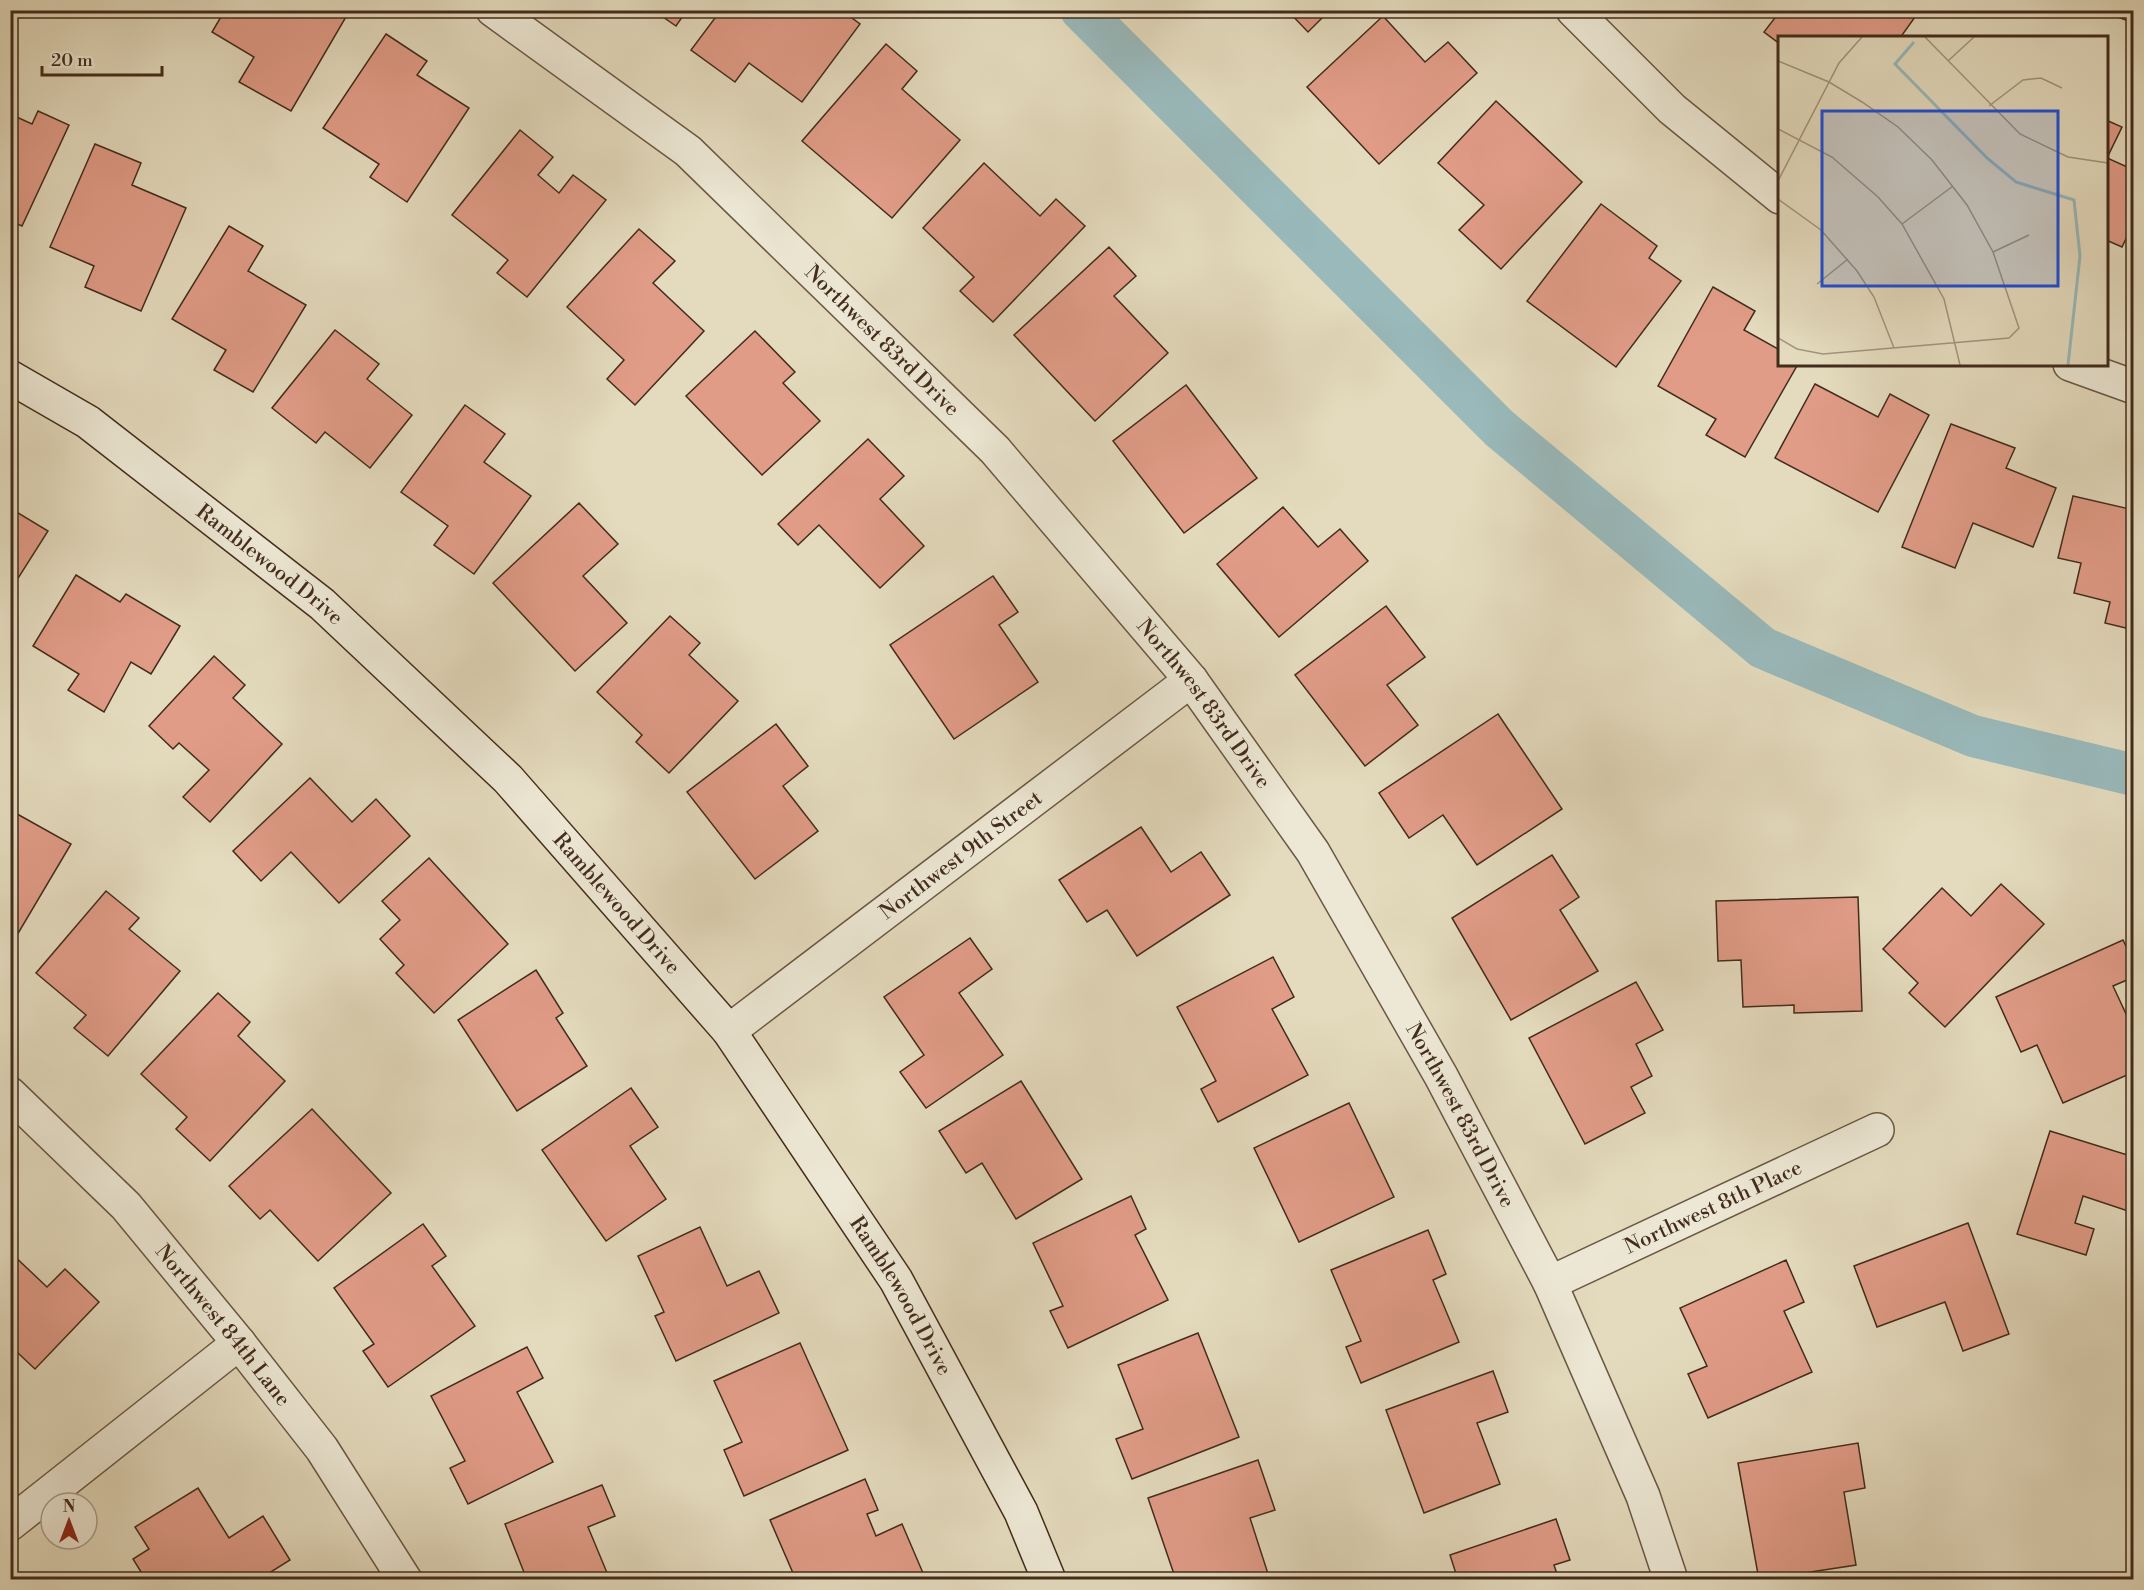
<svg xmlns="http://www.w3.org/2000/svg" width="2144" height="1590" font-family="'Libre Bodoni',serif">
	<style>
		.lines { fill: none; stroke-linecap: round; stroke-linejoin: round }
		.canal { stroke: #99b9bb; stroke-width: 42 }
		.building { fill: #e19c88; stroke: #422c1b; stroke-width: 1.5 }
		.street-casing { stroke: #6a5844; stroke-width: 36 }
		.secondary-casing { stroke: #422c1b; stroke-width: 36 }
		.street { stroke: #ede8d5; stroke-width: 33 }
		.secondary { stroke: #ede8d5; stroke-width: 33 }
		.labels { text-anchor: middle; stroke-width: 4.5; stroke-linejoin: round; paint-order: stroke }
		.street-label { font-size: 21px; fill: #422c1b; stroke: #ede8d5 }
		.inset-river { fill: none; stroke: #99b9bb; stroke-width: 3 }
		.inset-road { fill: none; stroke: #a3957d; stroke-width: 1.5 }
		.view { fill: #1d4ed8; fill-opacity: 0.15; stroke: #1d4ed8; stroke-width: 3 }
		.inset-edge { fill: none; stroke: #422c1b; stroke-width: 3 }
	</style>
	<rect width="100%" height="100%" fill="#e4dbbe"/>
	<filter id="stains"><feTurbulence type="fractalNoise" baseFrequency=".00333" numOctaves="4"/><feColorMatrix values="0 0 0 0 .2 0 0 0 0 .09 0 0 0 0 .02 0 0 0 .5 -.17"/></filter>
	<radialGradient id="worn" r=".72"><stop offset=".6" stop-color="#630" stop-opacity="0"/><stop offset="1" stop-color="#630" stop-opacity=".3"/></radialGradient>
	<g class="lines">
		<path class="canal" d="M1081,10L1499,428L1763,648L1973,736L2134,775"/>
	</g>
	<g class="building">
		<path d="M132,10H145L142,16Z"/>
		<path d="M225,10H350L291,111L239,82L254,57L212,32Z"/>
		<path d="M653,10H687L676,26Z"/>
		<path d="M721,10H841L860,24L802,102L749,63L735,82L691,50Z"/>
		<path d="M1287,10H1330L1308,32Z"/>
		<path d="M1781,10H1920L1900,38H1780V44L1764,32Z"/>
		<path d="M2098,10H2134V23Z"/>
		<path d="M1383,16L1425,62L1448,42L1477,73L1379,164L1307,87Z"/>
		<path d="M386,34L427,61L417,75L469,108L407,202L370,177L379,164L323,128Z"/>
		<path d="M886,44L917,71L902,89L960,140L892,218L802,141Z"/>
		<path d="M1496,101L1582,182L1501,269L1459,230L1484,205L1438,163Z"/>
		<path d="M38,111L69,125L22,226L10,221V114L32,124Z"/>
		<path d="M2106,120L2122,127L2107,158L2134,170V222L2122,247L2106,240Z"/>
		<path d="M520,130L553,157L538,175L559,193L573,175L606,200L527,297L497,273L508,260L452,215Z"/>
		<path d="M95,144L141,163L132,185L186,208L141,311L85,287L94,266L50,247Z"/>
		<path d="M984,163L1040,216L1056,199L1085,226L993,322L960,291L974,277L923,228Z"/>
		<path d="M1601,204L1657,246L1649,258L1681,281L1616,367L1527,301Z"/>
		<path d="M229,226L263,246L248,271L306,305L253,392L214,370L226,350L172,319Z"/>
		<path d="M639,229L675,261L653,283L704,331L635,405L607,379L624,360L567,307Z"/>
		<path d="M1109,247L1136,276L1114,296L1168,353L1095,421L1014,335Z"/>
		<path d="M1713,287L1755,311L1744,330L1780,350V364H1798L1745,457L1706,435L1716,419L1658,386Z"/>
		<path d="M335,330L379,364L367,379L412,415L370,468L325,432L316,443L272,408Z"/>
		<path d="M755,331L795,372L783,383L820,421L762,475L686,396Z"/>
		<path d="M1815,384L1878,417L1890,394L1929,415L1878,512L1775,458Z"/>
		<path d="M1186,385L1257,478L1184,533L1113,441Z"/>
		<path d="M465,405L505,434L484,462L531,496L474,574L434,545L448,526L401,492Z"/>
		<path d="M1951,424L2015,448L2006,468L2056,488L2033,547L1973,523L1955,568L1902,547Z"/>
		<path d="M868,439L904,476L880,499L924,546L880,588L819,525L798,545L778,524Z"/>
		<path d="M2073,496L2134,510V630L2105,623L2110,602L2074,593L2081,563L2058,558Z"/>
		<path d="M579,503L618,544L583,576L627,623L575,671L493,583Z"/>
		<path d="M1283,507L1318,547L1340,529L1368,561L1279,637L1217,564Z"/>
		<path d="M10,508L48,531L10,591Z"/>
		<path d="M76,575L120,602L126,594L180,626L151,674L131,662L104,712L68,690L79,674L33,646Z"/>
		<path d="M993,576L1018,612L999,625L1038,682L954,739L890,645Z"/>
		<path d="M1386,606L1425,657L1387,685L1418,725L1365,766L1295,675Z"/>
		<path d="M670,616L700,643L689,655L738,701L669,773L636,742L642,735L597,692Z"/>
		<path d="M214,656L245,685L233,698L282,744L210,822L183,797L209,770L179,743L173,749L149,726Z"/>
		<path d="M1498,714L1562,809L1477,865L1443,815L1409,838L1379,793Z"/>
		<path d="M776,724L808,766L783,786L818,831L755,879L687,792Z"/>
		<path d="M310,778L352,822L376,799L410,836L339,903L291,852L261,881L233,851Z"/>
		<path d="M10,810L71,844L10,947Z"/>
		<path d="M1141,827L1171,872L1201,852L1230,895L1137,956L1107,910L1087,922L1059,880Z"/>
		<path d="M1552,855L1579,897L1560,910L1598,971L1511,1020L1452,918Z"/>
		<path d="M429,858L508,944L434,1013L396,973L404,965L380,939L400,920L382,901Z"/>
		<path d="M2001,884L2044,924L1945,1027L1909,993L1918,983L1883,949L1942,888L1971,916Z"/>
		<path d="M106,891L139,918L129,929L180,971L108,1056L74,1028L86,1015L36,973Z"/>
		<path d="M1858,897L1862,1011L1794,1013V1005L1743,1007L1741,960L1718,961L1716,901Z"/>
		<path d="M970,938L992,969L959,993L1003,1055L926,1108L900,1072L924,1055L884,997Z"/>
		<path d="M2123,940L2134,963V977L2113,986L2134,1031V1072L2063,1103L2037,1045L2021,1052L1996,997Z"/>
		<path d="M1273,957L1294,997L1272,1009L1308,1075L1218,1122L1201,1089L1216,1081L1177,1007Z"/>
		<path d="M536,970L563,1013L556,1018L587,1066L517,1111L458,1020Z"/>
		<path d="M1636,982L1663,1030L1636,1044L1652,1076L1631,1087L1645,1113L1585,1144L1529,1038Z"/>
		<path d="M218,993L250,1022L238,1036L285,1081L210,1161L176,1129L187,1117L141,1074Z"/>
		<path d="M1021,1081L1082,1179L1016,1219L982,1163L966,1173L939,1131Z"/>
		<path d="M631,1088L658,1127L630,1146L666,1199L606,1241L542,1150Z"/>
		<path d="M1349,1103L1394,1197L1299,1242L1254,1148Z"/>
		<path d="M312,1109L391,1193L318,1261L270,1210L260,1219L229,1186Z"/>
		<path d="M2050,1131L2134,1157V1213L2083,1196L2075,1223L2094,1229L2086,1255L2017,1234Z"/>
		<path d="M1131,1196L1146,1229L1135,1235L1168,1300L1068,1348L1050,1311L1063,1306L1033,1243Z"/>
		<path d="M1968,1223L2009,1334L1963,1351L1945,1302L1877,1327L1854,1266Z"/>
		<path d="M423,1224L446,1256L432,1266L475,1326L388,1387L363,1351L374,1344L334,1288Z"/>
		<path d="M700,1227L727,1286L759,1271L779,1313L676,1361L655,1316L664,1312L638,1256Z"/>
		<path d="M1428,1230L1446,1274L1433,1280L1459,1342L1361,1383L1346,1347L1361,1341L1331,1270Z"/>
		<path d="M10,1252L47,1287L65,1269L99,1302L35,1369L18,1353L10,1361Z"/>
		<path d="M1786,1260L1804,1302L1784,1311L1812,1372L1708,1418L1688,1374L1707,1366L1680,1308Z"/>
		<path d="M1198,1333L1239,1437L1132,1479L1116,1439L1143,1429L1118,1365Z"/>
		<path d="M800,1343L848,1450L744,1496L724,1450L742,1442L714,1381Z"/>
		<path d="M527,1347L543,1378L517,1392L553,1462L468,1504L450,1468L465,1461L431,1396Z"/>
		<path d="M1493,1371L1508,1412L1477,1423L1500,1484L1424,1513L1386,1410Z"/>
		<path d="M1858,1443L1865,1488L1844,1492L1856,1565L1759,1580L1738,1463Z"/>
		<path d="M1258,1460L1275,1510L1250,1518L1270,1580H1176L1148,1498Z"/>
		<path d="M865,1479L878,1510L867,1514L876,1536L902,1524L923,1573L907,1580H796L770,1520Z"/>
		<path d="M602,1485L615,1516L588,1527L610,1580H527L505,1524Z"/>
		<path d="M198,1488L229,1538L263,1516L290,1560L258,1580H146L133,1559L149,1549L135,1527Z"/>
		<path d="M1556,1519L1570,1560L1554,1565L1559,1580H1458L1450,1555Z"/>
	</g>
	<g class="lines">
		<defs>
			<g id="street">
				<path id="s1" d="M493,10L688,151L995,450L1191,680L1313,852L1441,1076L1550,1283L1643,1496L1671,1580"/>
				<path d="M1573,10L1672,109L1780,197"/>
				<path d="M2070,364L2134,387"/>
				<path id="s2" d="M729,1031L1191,680"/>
				<path id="s3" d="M10,1094L126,1206L239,1343L322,1449L405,1580"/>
				<path id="s4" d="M1550,1283L1877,1130"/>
				<path d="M10,1524L239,1343"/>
			</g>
			<g id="secondary">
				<path id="s5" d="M10,377L88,422L322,604L508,779L729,1031L896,1280L1021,1512L1049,1580"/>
			</g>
		</defs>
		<use href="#street" class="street-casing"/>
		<use href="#secondary" class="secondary-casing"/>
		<use href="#street" class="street"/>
		<use href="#secondary" class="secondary"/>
	</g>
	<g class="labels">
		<g class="street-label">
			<text dy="7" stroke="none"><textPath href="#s1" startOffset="512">Northwest 83rd Drive</textPath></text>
			<text dy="7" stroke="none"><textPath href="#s5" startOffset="321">Ramblewood Drive</textPath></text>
			<text dy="7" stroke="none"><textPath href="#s1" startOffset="998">Northwest 83rd Drive</textPath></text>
			<text dy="7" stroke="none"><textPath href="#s2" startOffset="291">Northwest 9th Street</textPath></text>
			<text dy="7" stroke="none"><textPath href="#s5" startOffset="807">Ramblewood Drive</textPath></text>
			<text dy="7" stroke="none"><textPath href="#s1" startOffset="1484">Northwest 83rd Drive</textPath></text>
			<text dy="7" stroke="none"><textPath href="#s4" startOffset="180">Northwest 8th Place</textPath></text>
			<text dy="7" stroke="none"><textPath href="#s5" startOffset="1293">Ramblewood Drive</textPath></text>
			<text dy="7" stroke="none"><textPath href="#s3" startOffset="315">Northwest 84th Lane</textPath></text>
		</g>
	</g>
	<g transform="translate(1778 36)">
		<rect width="330" height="330" fill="#e4dbbe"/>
		<path class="inset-river" d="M136,6L117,28L209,122L238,146L296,164L302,220L290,329"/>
		<path class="inset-road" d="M147,1L242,98L290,121L330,127M0,25L51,46L84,66L120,91L154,124L189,169L215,216L241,292L231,302L45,318L19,313L0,302M170,25L196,1M211,70L245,44L263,42L284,52M0,93L54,121L100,161L124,188L166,263L182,329M0,145L61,27L84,1M0,163L43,194L79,235L96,261L116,312M124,188L175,150M215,216L251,199M39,248L70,223"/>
		<path class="view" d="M44,75H280V250H44Z"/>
		<rect width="330" height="330" class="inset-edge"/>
	</g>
	<rect width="2144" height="1590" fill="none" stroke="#e4dbbe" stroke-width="36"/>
	<rect x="12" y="12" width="2120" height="1566" fill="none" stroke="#422c1b" stroke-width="3"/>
	<rect x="18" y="18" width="2108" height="1554" fill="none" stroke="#422c1b" stroke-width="1.5"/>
	<g transform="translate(69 1521)"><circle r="28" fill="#ede8d5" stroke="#a99d8b" stroke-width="1.5"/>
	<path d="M0-4.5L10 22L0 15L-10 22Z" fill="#8f2418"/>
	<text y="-9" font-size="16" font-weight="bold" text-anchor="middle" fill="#422c1b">N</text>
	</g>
	<path d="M42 66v9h120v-9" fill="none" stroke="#422c1b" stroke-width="3"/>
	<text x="51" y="66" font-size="18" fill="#422c1b" stroke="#ede8d5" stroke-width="4.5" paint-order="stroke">20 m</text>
	<rect width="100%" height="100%" filter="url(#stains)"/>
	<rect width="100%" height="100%" fill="url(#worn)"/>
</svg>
